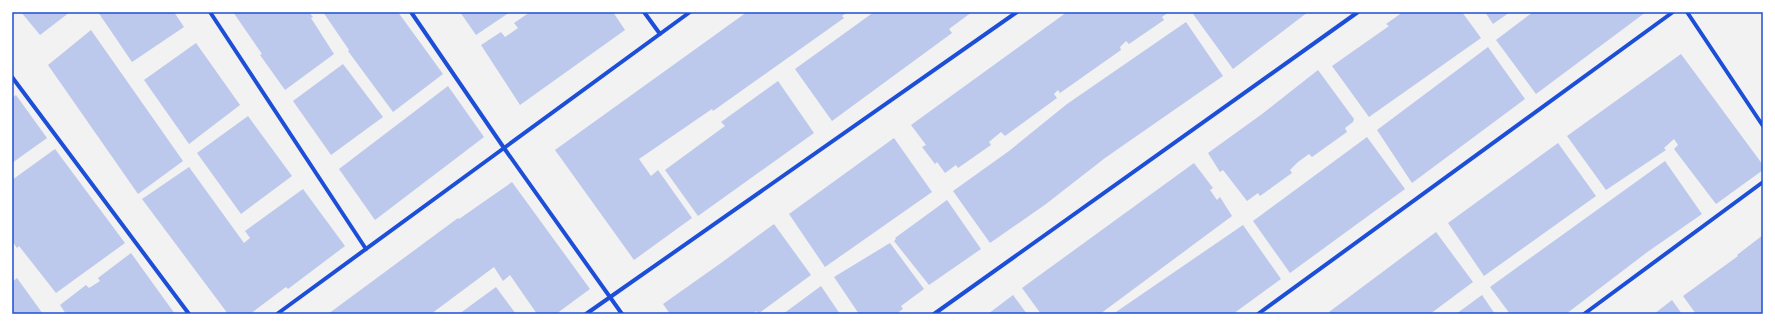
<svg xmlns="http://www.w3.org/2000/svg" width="1775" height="326" font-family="'DM Sans',sans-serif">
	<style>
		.building { fill: #bdc9ec }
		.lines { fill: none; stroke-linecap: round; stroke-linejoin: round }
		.minor { stroke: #1d4ed8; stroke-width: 4 }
		.neatline { fill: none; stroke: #1d4ed8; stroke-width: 1.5 }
	</style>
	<rect width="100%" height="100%" fill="#f2f2f2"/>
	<g class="building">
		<path d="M21,12H70L40,35Z"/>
		<path d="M98,12H174L184,27L132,62Z"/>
		<path d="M233,12H309L313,17L311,18L334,54L285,90L260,55L262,54Z"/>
		<path d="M323,12H398L443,74L393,112L348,51L349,50Z"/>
		<path d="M460,12H510L476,35Z"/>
		<path d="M530,12H613L625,30L520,105L481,45L501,32L505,37L518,28L514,23Z"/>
		<path d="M747,12H847L842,16L844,18L713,111L712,109L639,159L651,176L658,170L692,218L634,260L555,150Z"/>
		<path d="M874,12H972L949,29L952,33L832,121L795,69Z"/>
		<path d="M1067,12H1169L1162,17L1164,20L1129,44L1126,41L1120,47L1121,50L1060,93L1058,90L1054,94L1057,98L1005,136L1001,132L989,142L991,145L958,168L956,165L945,173L937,162L935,164L922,147L926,145L911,125Z"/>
		<path d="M1195,12H1308L1233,69L1193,14Z"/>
		<path d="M1403,12H1462L1481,38L1369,117L1332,66L1389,26L1386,24Z"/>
		<path d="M1485,12H1510L1493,24Z"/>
		<path d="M1533,12H1646L1536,94L1496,40Z"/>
		<path d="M1186,22L1223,76L1105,158L1046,204L990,243L953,191L1009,151L1067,104Z"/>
		<path d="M91,30L183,161L138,194L48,65Z"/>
		<path d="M196,43L240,105L189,144L144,80Z"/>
		<path d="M1488,47L1525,99L1412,183L1377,130Z"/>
		<path d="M1681,54L1763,165V170L1716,204L1674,149L1678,145L1674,139L1664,148L1666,150L1606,190L1567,136Z"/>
		<path d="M343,64L383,117L331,155L293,101Z"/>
		<path d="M1318,70L1354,119L1353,122L1345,128L1347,132L1312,157L1309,154L1298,162L1290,170L1292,173L1260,196L1258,193L1247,201L1223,170L1220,172L1208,153L1262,114Z"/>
		<path d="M778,81L814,133L698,216L665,170L725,126L721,122Z"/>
		<path d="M448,86L484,137L375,220L339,169Z"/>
		<path d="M16,95L47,138L12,163V98Z"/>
		<path d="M248,116L292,176L241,214L197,153Z"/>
		<path d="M1367,137L1405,189L1290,273L1253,221Z"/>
		<path d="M894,138L932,192L825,267L789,214Z"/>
		<path d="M1558,143L1596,196L1484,276L1448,223Z"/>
		<path d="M55,149L125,243L56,293L19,246L17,248L12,241V180Z"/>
		<path d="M1665,161L1702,214L1646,253L1566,314H1510L1490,287Z"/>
		<path d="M1194,163L1213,188L1210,190L1217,200L1220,197L1232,216L1100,314H1041L1022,288Z"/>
		<path d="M189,167L244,243L250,238L245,231L303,189L345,246L288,289L286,287L250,314H228L142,199Z"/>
		<path d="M512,182L590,289L556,314H537L510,275L503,281L494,267L431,314H328L458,218L459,219Z"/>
		<path d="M947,200L981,249L929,285L894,241L896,239L895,238Z"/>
		<path d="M774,224L811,275L758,314L756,311L752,314H670L663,304L721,263Z"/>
		<path d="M1243,225L1281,279L1233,314H1113Z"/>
		<path d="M1436,232L1473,282L1430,314H1331L1329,312Z"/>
		<path d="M1763,235V314H1696L1683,296L1738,256L1737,255Z"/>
		<path d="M890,243L924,289L901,306L903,309L896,314H859L834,277Z"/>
		<path d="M131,253L175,314H66L60,305L86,285L89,288L100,281L98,278Z"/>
		<path d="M17,278L43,314H12V282Z"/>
		<path d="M821,286L840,314H783Z"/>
		<path d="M496,287L516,314H459Z"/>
		<path d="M1013,295L1027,314H988Z"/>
		<path d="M1482,295L1495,314H1456Z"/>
		<path d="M1672,300L1682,314H1654Z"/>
	</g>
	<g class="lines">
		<g class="minor">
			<path d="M210,12L366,249"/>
			<path d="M411,12L504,148L622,314"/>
			<path d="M644,12L660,34"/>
			<path d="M1687,12L1763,126"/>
			<path d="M12,77L189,314"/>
			<path d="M277,314L690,12"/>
			<path d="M586,314L1017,12"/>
			<path d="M934,314L1358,12"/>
			<path d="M1258,314L1673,12"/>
			<path d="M1584,314L1763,182"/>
		</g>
	</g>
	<rect width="1775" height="326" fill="none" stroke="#ffffff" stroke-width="26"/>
	<rect x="13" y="13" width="1749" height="300" class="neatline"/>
</svg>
